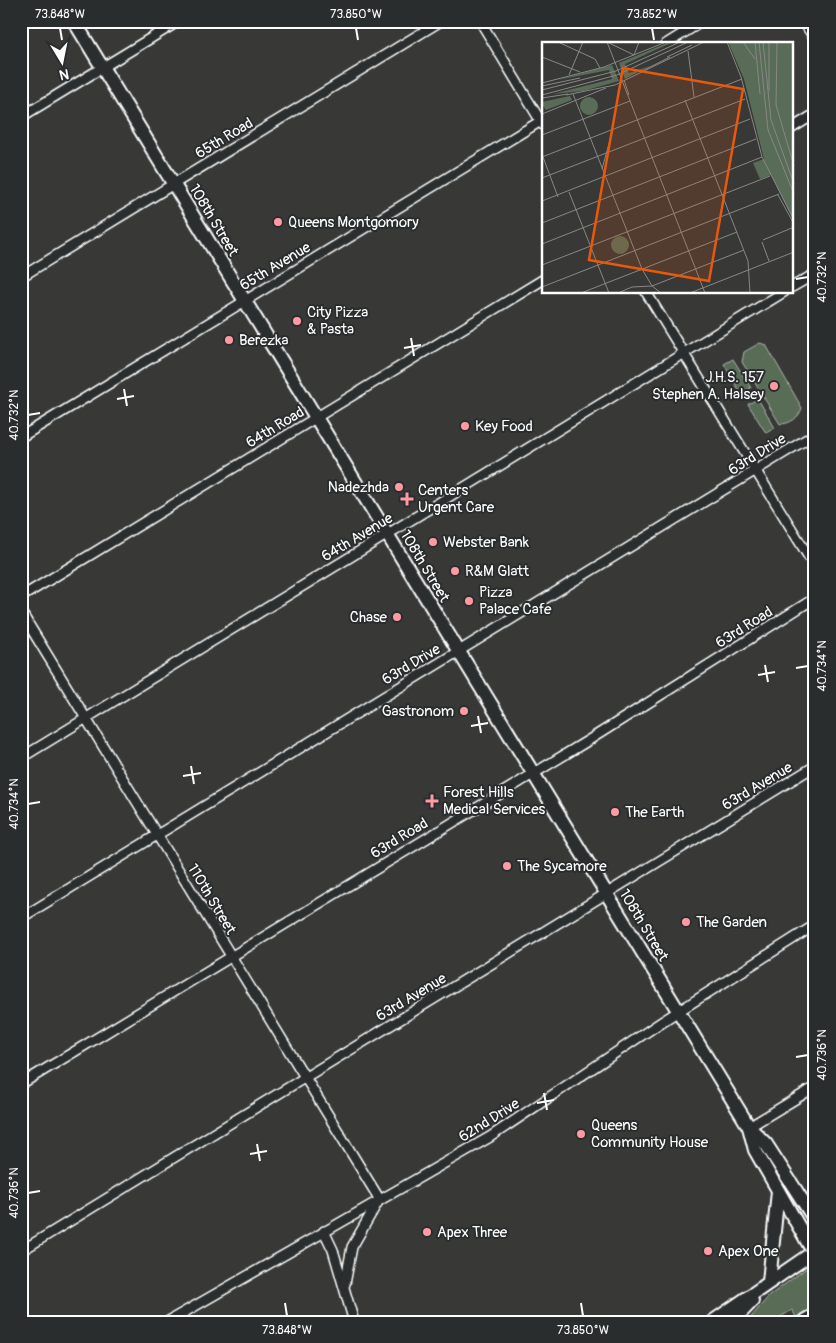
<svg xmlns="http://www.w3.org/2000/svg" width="836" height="1343" font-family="Pangolin,sans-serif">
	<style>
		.green { fill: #596c57; stroke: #acb6ab }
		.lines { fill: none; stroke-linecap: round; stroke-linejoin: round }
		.minor-casing { stroke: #fff; stroke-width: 12 }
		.secondary-casing { stroke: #fff; stroke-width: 16 }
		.motorway-casing { stroke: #fff; stroke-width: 20 }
		.minor { stroke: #2a2d2e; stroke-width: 9 }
		.secondary { stroke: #2a2d2e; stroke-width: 12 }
		.motorway { stroke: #2a2d2e; stroke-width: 16 }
		.ticks { fill: none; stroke: #fff; stroke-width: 2 }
		.poi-dot { fill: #ff9aa2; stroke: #2a2d2e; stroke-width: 2 }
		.labels { text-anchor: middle; stroke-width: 4; stroke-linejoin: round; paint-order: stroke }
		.street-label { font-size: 15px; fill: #fff; stroke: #2a2d2e }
		.poi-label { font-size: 15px; fill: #fff; stroke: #2a2d2e; text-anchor: start }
		.inset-road { fill: none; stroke: #888887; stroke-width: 1 }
		.view { fill: #e8590c; fill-opacity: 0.15; stroke: #e8590c; stroke-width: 2.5 }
		.inset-edge { fill: none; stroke: #fff; stroke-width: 2.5 }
		.neatline { fill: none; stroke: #fff; stroke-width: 2 }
		.ticks-label { font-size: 12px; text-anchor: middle; fill: #fff }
	</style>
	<rect width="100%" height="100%" fill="#383837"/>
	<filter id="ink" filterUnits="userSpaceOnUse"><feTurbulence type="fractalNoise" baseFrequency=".02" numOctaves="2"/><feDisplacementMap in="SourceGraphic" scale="10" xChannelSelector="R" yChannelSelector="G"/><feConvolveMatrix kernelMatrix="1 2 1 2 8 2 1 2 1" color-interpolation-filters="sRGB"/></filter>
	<g filter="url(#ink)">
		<g class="green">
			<path d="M760,343L766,345L802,408C799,418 790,424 780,424L742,362L744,352Z"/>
			<path d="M733,359L751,388L741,394L724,364Z"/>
			<path d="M758,399L775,428L766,433L748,404Z"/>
			<path d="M808,1267L815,1279V1322H799L792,1310L772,1322H747L769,1296Z"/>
		</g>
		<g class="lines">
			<defs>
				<g id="minor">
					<path d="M480,21L543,125"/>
					<path d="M803,21L815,39"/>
					<path d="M666,44L703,21"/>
					<path d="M21,117L179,21"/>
					<path d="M792,128L815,114"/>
					<path d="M21,277L441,21"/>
					<path d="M792,287L815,274"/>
					<path d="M646,292L815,567"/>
					<path d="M21,437L544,119"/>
					<path d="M21,597L544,279"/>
					<path d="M21,612L380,1200"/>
					<path d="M21,758L784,292"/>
					<path d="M21,918L815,434"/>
					<path d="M21,1084L589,740L815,598"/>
					<path d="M749,1127L815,1087"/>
					<path d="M324,1231L333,1250L354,1322"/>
					<path d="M21,1251L815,766"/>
					<path d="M345,1284L352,1247L379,1200"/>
					<path d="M167,1322L490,1137L663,1021L815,925"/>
				</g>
				<g id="secondary">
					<path d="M74,21L743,1117L749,1127L766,1144L815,1220"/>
					<path d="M749,1127L755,1150L815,1255"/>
					<path d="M769,1282L778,1191"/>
					<path d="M712,1322L815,1251"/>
					<path d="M732,1322L752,1301"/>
				</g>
				<path id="motorway" d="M806,1322L815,1317"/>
			</defs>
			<use href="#minor" class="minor-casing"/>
			<use href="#secondary" class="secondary-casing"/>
			<use href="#motorway" class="motorway-casing"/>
			<use href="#minor" class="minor"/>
			<use href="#secondary" class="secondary"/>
			<use href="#motorway" class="motorway"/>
		</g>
	</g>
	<path class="ticks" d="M60,28L62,40M356,28L358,40M652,28L654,40M796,279L808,277M411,338L414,356M404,348L421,345M124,389L127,406M117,399L134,396M28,415L40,413M765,665L768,682M796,668L808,666M758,675L775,672M478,716L481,733M471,726L488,723M191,766L194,784M183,776L201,773M28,804L40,802M796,1057L808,1055M544,1093L547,1110M537,1103L554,1100M257,1144L260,1161M250,1154L267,1151M28,1193L40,1191M285,1303L287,1316M581,1303L583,1316"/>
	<g class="poi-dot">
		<circle cx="278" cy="222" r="5"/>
		<circle cx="297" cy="321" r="5"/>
		<circle cx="229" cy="340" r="5"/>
		<circle cx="774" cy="386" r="5"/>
		<circle cx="465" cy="426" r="5"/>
		<circle cx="399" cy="487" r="5"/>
		<path d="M404.5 491.5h5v5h5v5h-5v5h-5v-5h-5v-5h5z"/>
		<circle cx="433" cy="542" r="5"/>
		<circle cx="455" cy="571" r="5"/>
		<circle cx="469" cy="601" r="5"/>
		<circle cx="397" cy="617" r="5"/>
		<circle cx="464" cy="711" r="5"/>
		<path d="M429.5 793.5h5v5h5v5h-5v5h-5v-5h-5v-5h5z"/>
		<circle cx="615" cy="812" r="5"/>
		<circle cx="507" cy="866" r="5"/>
		<circle cx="686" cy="922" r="5"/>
		<circle cx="581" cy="1134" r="5"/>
		<circle cx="427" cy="1232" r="5"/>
		<circle cx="708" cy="1251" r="5"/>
	</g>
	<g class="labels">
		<g class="street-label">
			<text transform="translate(224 138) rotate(-31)" y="5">65th Road</text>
			<text transform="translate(214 220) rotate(59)" y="5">108th Street</text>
			<text transform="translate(275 266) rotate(-31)" y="5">65th Avenue</text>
			<text transform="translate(275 427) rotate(-31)" y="5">64th Road</text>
			<text transform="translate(757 454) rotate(-32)" y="5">63rd Drive</text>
			<text transform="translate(357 537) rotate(-31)" y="5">64th Avenue</text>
			<text transform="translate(425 566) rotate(59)" y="5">108th Street</text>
			<text transform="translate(744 627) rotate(-32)" y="5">63rd Road</text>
			<text transform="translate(411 664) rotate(-31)" y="5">63rd Drive</text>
			<text transform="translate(757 786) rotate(-31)" y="5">63rd Avenue</text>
			<text transform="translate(399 838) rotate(-31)" y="5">63rd Road</text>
			<text transform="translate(212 899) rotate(59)" y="5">110th Street</text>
			<text transform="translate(644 925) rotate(59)" y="5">108th Street</text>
			<text transform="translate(411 997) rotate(-31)" y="5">63rd Avenue</text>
			<text transform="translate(489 1120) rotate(-32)" y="5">62nd Drive</text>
		</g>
		<g class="poi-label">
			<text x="288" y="227">Queens Montgomory</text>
			<text x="307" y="317">City Pizza<tspan x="307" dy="17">&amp; Pasta</tspan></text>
			<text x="239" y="345">Berezka</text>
			<text x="764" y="382" text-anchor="end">J.H.S. 157<tspan x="764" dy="17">Stephen A. Halsey</tspan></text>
			<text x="475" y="431">Key Food</text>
			<text x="389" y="492" text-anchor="end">Nadezhda</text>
			<text x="418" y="495">Centers<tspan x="418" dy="17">Urgent Care</tspan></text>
			<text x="443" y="547">Webster Bank</text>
			<text x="465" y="576">R&amp;M Glatt</text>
			<text x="479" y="597">Pizza<tspan x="479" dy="17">Palace Cafe</tspan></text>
			<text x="387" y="622" text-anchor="end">Chase</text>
			<text x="454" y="716" text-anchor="end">Gastronom</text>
			<text x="443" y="797">Forest Hills<tspan x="443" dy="17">Medical Services</tspan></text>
			<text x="625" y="817">The Earth</text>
			<text x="517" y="871">The Sycamore</text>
			<text x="696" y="927">The Garden</text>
			<text x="591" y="1130">Queens<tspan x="591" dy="17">Community House</tspan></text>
			<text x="437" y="1237">Apex Three</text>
			<text x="718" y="1256">Apex One</text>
		</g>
	</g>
	<g transform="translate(542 42)">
		<rect width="251" height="251" fill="#383837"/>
		<path d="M127,0H131L83,22L87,31L108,24L83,37L77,21ZM186,0H251V178L229,133L218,137L211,121L222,117L202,37ZM70,23L77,39L41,49L11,52L70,37L67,28L15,38ZM28,54L30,58L4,68L0,63V60ZM38 64a9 9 0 1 1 18 0a9 9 0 1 1-18 0ZM69 203a9 9 0 1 1 18 0a9 9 0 1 1-18 0Z" fill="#596c57"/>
		<path class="inset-road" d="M16,0L53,17L58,26M65,0L92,13L97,0M65,0L163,251M185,0L199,35L220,115L252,178M201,0L213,17M213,0L218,52M217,0L226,88L252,152M221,0L229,78L252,142M227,0V49M235,0L234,63L252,124M146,9L152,55M0,15L38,30M125,15L150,3M100,29L128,15M27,33L41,0M82,38L87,53M0,41L62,25L124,0M0,44L38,36M0,48L74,29L138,0M31,52L100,227L110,244L119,251M0,53L75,33L146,0M24,53L73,43L162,0M0,56L26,52M143,58L206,219L208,251M0,72L64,46M0,93L88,59M0,115L200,37M1,115L16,155M60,127L71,87M0,136L203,57M27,150L67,251M236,153L252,182M0,159L208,77M0,181L214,97M221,198L252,185M220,200L227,219M0,202L220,115M0,223L228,134M0,245L237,152M39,251L195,190M76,251L90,245L110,244L202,208M148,251L252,210"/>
		<path class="view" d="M81,26L201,47L167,239L47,218Z"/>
		<rect width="251" height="251" class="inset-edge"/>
	</g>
	<rect width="836" height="1343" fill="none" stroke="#2a2d2e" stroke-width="55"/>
	<g transform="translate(62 62) rotate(170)" stroke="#2a2d2e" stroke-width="4" paint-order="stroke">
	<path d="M0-4L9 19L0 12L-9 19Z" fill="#ffffff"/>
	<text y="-8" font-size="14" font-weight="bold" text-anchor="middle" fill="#ffffff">N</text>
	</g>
	<rect x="28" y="28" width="780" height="1288" class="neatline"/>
	<g class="ticks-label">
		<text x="60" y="18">73.848°W</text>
		<text x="356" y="18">73.850°W</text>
		<text x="652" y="18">73.852°W</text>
		<text transform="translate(822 277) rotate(-90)" y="4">40.732°N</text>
		<text transform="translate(14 415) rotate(-90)" y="4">40.732°N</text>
		<text transform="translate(822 666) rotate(-90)" y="4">40.734°N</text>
		<text transform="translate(14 804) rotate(-90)" y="4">40.734°N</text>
		<text transform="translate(822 1055) rotate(-90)" y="4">40.736°N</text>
		<text transform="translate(14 1193) rotate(-90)" y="4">40.736°N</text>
		<text x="287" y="1334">73.848°W</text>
		<text x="583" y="1334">73.850°W</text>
	</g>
</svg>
